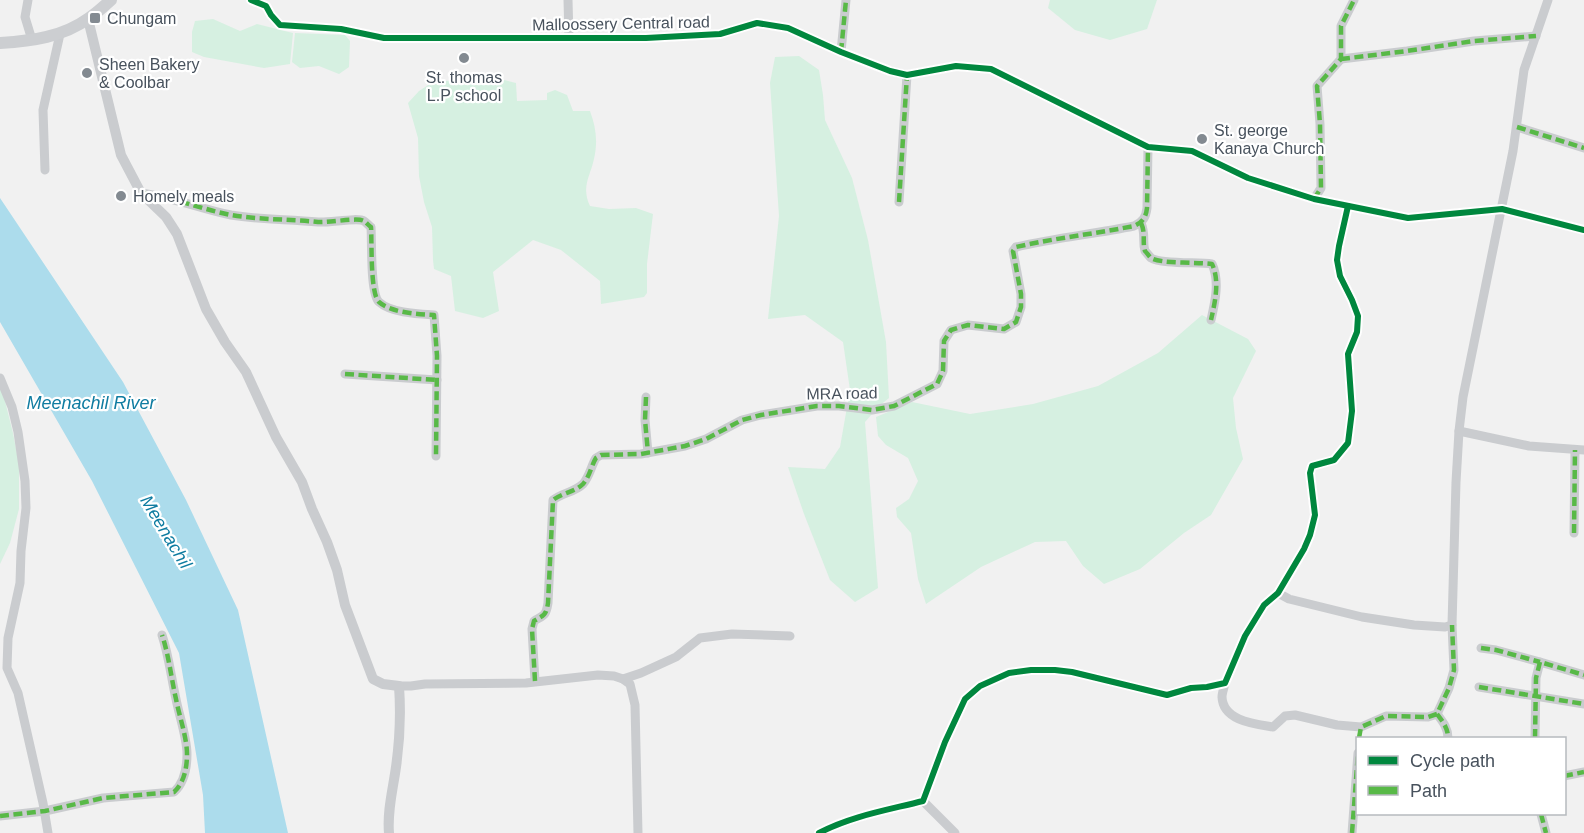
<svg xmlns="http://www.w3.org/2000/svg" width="1584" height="833" font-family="Helvetica,sans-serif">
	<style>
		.green { fill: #d6f0e1 }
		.water { fill: #acdcec }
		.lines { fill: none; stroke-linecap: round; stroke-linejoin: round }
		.minor { stroke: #cacccf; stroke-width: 9 }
		.tertiary { stroke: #cacccf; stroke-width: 10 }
		.secondary { stroke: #ccced1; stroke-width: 12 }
		.quiet { stroke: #58b947; stroke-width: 4.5; stroke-dasharray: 9 4.5; stroke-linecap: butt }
		.cycleway-casing { stroke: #fff; stroke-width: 10 }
		.cycleway { stroke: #00873e; stroke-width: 6 }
		.poi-dot { fill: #838a91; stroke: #fff; stroke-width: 2 }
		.labels { text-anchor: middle; stroke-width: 4.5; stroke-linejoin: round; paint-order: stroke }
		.poi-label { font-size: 16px; fill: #48525d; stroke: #fff; text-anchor: start }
		.street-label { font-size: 16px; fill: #48525d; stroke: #fff }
		.water-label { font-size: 18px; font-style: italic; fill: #0f7ca1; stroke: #fff }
	</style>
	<rect width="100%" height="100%" fill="#f1f1f1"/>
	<g class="green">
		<path d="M1050,0H1157L1147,29L1110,40L1075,30L1048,8Z"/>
		<path d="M213,19L240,31L257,24L293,33L290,64L264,68L204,57L192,52V32L195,21Z"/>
		<path d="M295,33L345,35L350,41L349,67L339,74L319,66L300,68L292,62Z"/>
		<path d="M799,56L819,70L823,95L825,120L852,178L868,240L886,342L889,398L879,406L865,422L878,588L855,602L830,580L804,514L788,467L825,469L840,447L850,390L843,342L805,315L768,319L779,216L770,83L775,57Z"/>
		<path d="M493,77L516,83L517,101L547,100V93L555,90L567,95L573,111H590C596,127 598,142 594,159C590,177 581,187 590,206L609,209L636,208L653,214L647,264V293L644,297L601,304L600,281L561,250L533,240L493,272L499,311L483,318L455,311L451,276L434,269L433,260L432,227L424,202L419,176L418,138L408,103L419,91L433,82Z"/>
		<path d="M1202,315L1248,339L1256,351L1233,398L1236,428L1243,459L1211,515L1184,533L1140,569L1104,584L1083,566L1066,541L1035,542L981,567L926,604L918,579L911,533L897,517L896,508L909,499L918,481L908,458L886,445L878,436L876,417L912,402L970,414L1033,404L1098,386L1158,353Z"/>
		<path d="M0,388L3,393L13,433L19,465V509L10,543L0,564Z"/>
	</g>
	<path class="water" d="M0,198L123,382L186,500L238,610L288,833H205L203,795L179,653L92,481L0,322Z"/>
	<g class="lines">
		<g class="minor">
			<path d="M28,0L25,17L32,40"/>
			<path d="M251,0L266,6L271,15L280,25L341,29L384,38H646L720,34L757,23L788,28L841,52L890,71L907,75L956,66L991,69L1148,147L1192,151L1248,178L1314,199L1408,218L1502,209L1584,230"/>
			<path d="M568,0L569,38"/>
			<path d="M841,52L846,0"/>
			<path d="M1341,59L1407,51L1474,41L1536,36"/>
			<path d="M1517,127L1584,148"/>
			<path d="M45,170L43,110L60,34"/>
			<path d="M141,193C172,197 201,209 231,215C260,220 290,219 318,222C329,223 358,217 364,221C366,222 369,226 371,227C372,241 370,294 379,302C391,313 418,314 434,315L437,356L436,456"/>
			<path d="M1314,199L1321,188L1320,124L1317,86L1341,59V26L1354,0"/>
			<path d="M899,202L907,75"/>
			<path d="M1141,223C1146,234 1142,241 1145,251C1146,252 1150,257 1151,258C1161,264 1198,262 1212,264C1220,281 1215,302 1211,320"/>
			<path d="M345,374L437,380"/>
			<path d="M0,378L12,407L18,432L25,481L26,508L21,551L20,583L8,638L7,668L18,693L43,803L48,833"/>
			<path d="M646,397L645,420L648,453"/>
			<path d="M1459,431L1529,446L1584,450"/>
			<path d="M1574,533L1575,450"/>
			<path d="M1278,593L1289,599L1362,617L1414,625L1445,627L1452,625"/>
			<path d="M1481,648L1496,650L1540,662"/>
			<path d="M623,679L641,673L676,657L700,638L732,634L790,636"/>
			<path d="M535,681L532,629L534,621C544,615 546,616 548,603L553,500C562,493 575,492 583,484C590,476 591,466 596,458L601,455L641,454L685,446L706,439L742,420L761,415L817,406H839L872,410L894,406L937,384L943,371L944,341L951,330L968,325L1004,329L1016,322L1021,307V294L1013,251L1016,247C1055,238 1094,234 1134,226C1143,222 1146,217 1147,208L1148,147"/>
			<path d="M1225,683C1224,688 1222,693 1222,697C1223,721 1255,724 1273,727L1285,716L1295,715L1337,725L1361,727L1386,716L1428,717L1437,714L1449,688L1454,670L1452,625L1456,482L1459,431L1463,397L1513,151L1524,70L1548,0"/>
			<path d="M399,686H411L425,684L526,683L598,675L614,676L623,679L630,684L635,705L638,833"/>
			<path d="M1479,687L1584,704"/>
			<path d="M1437,714C1443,722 1448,728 1448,738"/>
			<path d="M1535,738L1536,678L1540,662L1584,675"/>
			<path d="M1564,776L1584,772"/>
			<path d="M923,801L955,833"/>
			<path d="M1541,814L1546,833"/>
			<path d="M0,816L45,811L103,798L174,792C184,783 187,768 187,754C187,738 179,715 176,699C171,677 169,656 162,635"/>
			<path d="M819,833C851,816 888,810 923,801L945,742L965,699L980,686L1009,673L1031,670H1055L1072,672L1167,695L1191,688L1207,687L1225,683L1245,636L1264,605L1278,593L1304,549L1310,535L1315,515L1310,473L1312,466L1334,460L1348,443L1352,411L1348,354L1357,332L1358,316L1352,300L1340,276L1337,260L1339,246L1348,206"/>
			<path d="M1352,833L1358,753"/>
		</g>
		<path class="tertiary" d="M88,19L121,155L141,193L166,217L177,234L206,309L225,342L246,372L276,437L302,482L312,509L327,542L337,570L345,605L373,679L383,684L399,686C401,714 400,739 396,767C393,789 387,811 389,833"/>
		<path class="secondary" d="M0,43C32,41 63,37 89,18C97,13 104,6 111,0"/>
		<g class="quiet">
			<path d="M841,52L846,0"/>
			<path d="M1341,59L1407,51L1474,41L1536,36"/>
			<path d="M1517,127L1584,148"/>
			<path d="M141,193C172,197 201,209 231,215C260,220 290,219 318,222C329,223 358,217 364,221C366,222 369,226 371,227C372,241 370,294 379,302C391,313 418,314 434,315L437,356L436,456"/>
			<path d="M1314,199L1321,188L1320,124L1317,86L1341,59V26L1354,0"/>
			<path d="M899,202L907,75"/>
			<path d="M1141,223C1146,234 1142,241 1145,251C1146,252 1150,257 1151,258C1161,264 1198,262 1212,264C1220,281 1215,302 1211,320"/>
			<path d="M345,374L437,380"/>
			<path d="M646,397L645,420L648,453"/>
			<path d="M1574,533L1575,450"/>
			<path d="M1481,648L1496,650L1540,662"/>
			<path d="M535,681L532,629L534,621C544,615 546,616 548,603L553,500C562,493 575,492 583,484C590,476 591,466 596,458L601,455L641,454L685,446L706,439L742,420L761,415L817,406H839L872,410L894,406L937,384L943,371L944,341L951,330L968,325L1004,329L1016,322L1021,307V294L1013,251L1016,247C1055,238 1094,234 1134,226C1143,222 1146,217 1147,208L1148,147"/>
			<path d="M1479,687L1584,704"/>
			<path d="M1437,714C1443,722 1448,728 1448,738"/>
			<path d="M1359,738L1361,727L1386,716L1428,717L1437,714L1449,688L1454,670L1452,625"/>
			<path d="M1535,738L1536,678L1540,662L1584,675"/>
			<path d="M1564,776L1584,772"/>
			<path d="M1541,814L1546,833"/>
			<path d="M0,816L45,811L103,798L174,792C184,783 187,768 187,754C187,738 179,715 176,699C171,677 169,656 162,635"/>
			<path d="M1352,833L1358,753"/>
		</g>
		<defs>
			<g id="cycleway">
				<path d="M251,0L266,6L271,15L280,25L341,29L384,38H646L720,34L757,23L788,28L841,52L890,71L907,75L956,66L991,69L1148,147L1192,151L1248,178L1314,199L1408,218L1502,209L1584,230"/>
				<path d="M819,833C851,816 888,810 923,801L945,742L965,699L980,686L1009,673L1031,670H1055L1072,672L1167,695L1191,688L1207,687L1225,683L1245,636L1264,605L1278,593L1304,549L1310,535L1315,515L1310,473L1312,466L1334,460L1348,443L1352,411L1348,354L1357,332L1358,316L1352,300L1340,276L1337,260L1339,246L1348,206"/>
			</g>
		</defs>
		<use href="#cycleway" class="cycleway-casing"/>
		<use href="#cycleway" class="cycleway"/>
	</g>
	<g class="poi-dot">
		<rect x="89" y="12" width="12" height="12" rx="3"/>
		<circle cx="464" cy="58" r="6"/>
		<circle cx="87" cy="73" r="6"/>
		<circle cx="1202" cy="139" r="6"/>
		<circle cx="121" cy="196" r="6"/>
	</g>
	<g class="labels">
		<g class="poi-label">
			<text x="107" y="24">Chungam</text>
			<text x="99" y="70">Sheen Bakery<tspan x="99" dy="18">&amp; Coolbar</tspan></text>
			<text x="464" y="83" text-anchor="middle">St. thomas<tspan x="464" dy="18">L.P school</tspan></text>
			<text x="1214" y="136">St. george<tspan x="1214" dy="18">Kanaya Church</tspan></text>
			<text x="133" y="202">Homely meals</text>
		</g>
		<g class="street-label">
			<text transform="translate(621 23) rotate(-1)" y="6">Malloossery Central road</text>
			<text transform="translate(842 393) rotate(-1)" y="6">MRA road</text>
		</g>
		<g class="water-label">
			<text x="91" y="409">Meenachil River</text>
			<text transform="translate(166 532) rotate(59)" y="6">Meenachil</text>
		</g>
	</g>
	<rect x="1356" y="737" width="210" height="78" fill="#ffffff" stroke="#b6babe" stroke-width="1.5"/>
	<rect x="1368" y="756" width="30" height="9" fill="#00873e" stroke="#b6babe" stroke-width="1.5"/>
	<text x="1410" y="767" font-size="18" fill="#48525d">Cycle path</text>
	<rect x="1368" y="786" width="30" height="9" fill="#58b947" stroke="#b6babe" stroke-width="1.5"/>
	<text x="1410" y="797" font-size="18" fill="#48525d">Path</text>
</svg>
